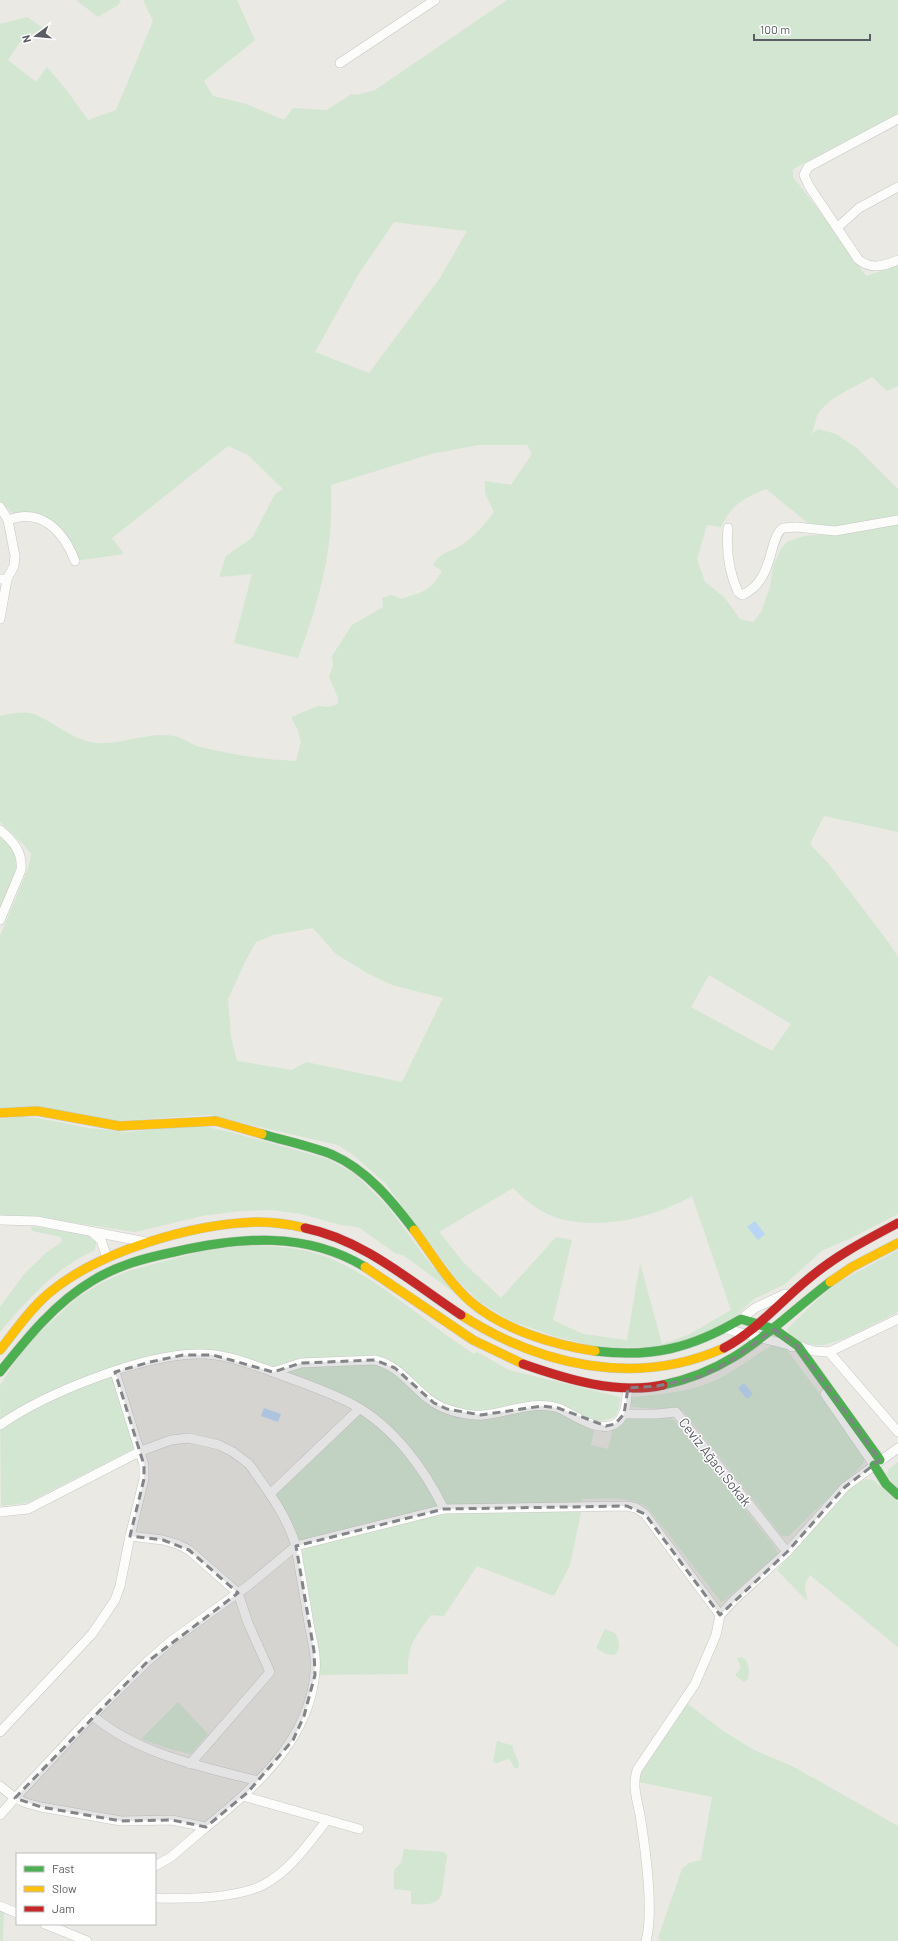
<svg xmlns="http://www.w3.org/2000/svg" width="898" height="1941" font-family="Barlow,sans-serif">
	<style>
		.green { fill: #d2e6d1; fill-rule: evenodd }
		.water { fill: #b8d5f4 }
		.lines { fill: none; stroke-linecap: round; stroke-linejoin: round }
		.street-casing { stroke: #c7c7c6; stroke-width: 10 }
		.fast-casing { stroke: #c5c6c4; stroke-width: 10 }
		.slow-casing { stroke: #c5c6c4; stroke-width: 10 }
		.jam-casing { stroke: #c5c6c4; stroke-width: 10 }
		.street { stroke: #fcfcfb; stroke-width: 9 }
		.fast { stroke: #4caf50; stroke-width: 9 }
		.slow { stroke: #ffc107; stroke-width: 9 }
		.jam { stroke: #c62828; stroke-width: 9 }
		.marked { fill: #828487; fill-opacity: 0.2; stroke: #828487; stroke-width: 3; stroke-dasharray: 8 5; stroke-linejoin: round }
		.labels { text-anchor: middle; stroke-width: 3; stroke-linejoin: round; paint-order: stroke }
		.street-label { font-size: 14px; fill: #5a5d62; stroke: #fff }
	</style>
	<rect width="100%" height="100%" fill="#eae9e4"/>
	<g class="green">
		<path d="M76,0H121L118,5L98,17Z"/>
		<path d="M143,0H237L255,40L204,81L213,96L246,104L284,120L293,108L327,110L351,94L357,95L375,90L507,0H898V113L793,169V177L825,218L866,276L898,265V386L887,391L872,377C855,387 827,397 817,416C815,421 814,428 812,434L818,429L836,434L857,448L898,489V516L833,527L808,523L766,489C743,499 732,504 721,527L707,525L697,559L705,582L724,597L740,619L753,622L761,612L770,587L773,566L781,549L787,542L804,536L848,532L898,523V832L824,816L810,844L828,863L889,943L898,957V1214L849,1239L823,1250L785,1284L754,1299L732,1319L711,1331L673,1346L602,1348L557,1337L511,1321L481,1303L455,1278L385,1183L352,1154L338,1145L209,1115L115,1121L0,1109V936L29,866L31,854L25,846L0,822V716C11,714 25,710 36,715C55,723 69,737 90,742C118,748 151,729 178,737C185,739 190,744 197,746C231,755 261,759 296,761L301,742L298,731L291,717L318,706L328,707L338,704V698L329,677L333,665L332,656L352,625L383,607L382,598L392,595L401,599C423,592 431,591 442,571L433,565C445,548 449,554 463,544C476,535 485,524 494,512L485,493V481L511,485L532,454L527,445H478L431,454L331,485C334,548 320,599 298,658L234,643L252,574L219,577L226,556L252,538L275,494L283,489L248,455L228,446L112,538L124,554L75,561L50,525L16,516L0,501V24L27,17L43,28L20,42L8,60L36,82L47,67L68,92L88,120L116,110L153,21ZM394,222L467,231L440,278L369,373L315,352L358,275ZM313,928L336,954L367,973L392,985L443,998L402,1082L306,1062L292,1070L237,1061L231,1037L228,999L245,962L256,942L273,935ZM709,975L791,1024L772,1051L691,1007ZM513,1188C526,1201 543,1215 561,1219C605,1230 654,1217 692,1196L731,1310L688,1335L662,1344L640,1263L627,1340L583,1334L553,1320L572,1240L556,1237L501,1298L465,1264L439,1232Z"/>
		<path d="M0,837C5,842 12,847 14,853C22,870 7,894 0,910Z"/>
		<path d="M19,1117L38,1118L89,1128L126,1132L198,1125L230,1132L328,1159L355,1174L388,1207L432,1266L460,1297L403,1255L395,1253L358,1227L341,1225L301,1214L272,1210L240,1211L202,1216L135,1232L44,1218L0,1216V1119Z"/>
		<path d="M31,1226L86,1235L94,1238L96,1243L95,1250C56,1267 27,1300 0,1332V1307L25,1273L46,1253L62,1242L61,1237L32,1231Z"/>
		<path d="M241,1246C261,1246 281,1246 302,1250C364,1262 421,1321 474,1354L477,1352L509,1370L620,1397C619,1416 616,1420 596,1421L591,1445L608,1449L613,1429L627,1418L658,1419L670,1417L675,1421L775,1547L778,1554L724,1601L721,1602L648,1508C630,1495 603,1499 582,1499L581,1512L570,1565L554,1596L477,1566L444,1616L431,1615C415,1637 407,1645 408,1674L315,1675L296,1546L270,1494L359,1410L273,1372L198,1354L115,1372L139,1446L27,1503L1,1506L0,1385L15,1362L36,1336L78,1297L103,1282L128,1271L176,1258L208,1250Z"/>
		<path d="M898,1250V1312C875,1323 852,1337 828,1344C816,1348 792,1341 787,1329L819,1298L839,1282Z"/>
		<path d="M771,1346H784L863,1452L865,1459L863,1464L789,1536H782L683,1411L674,1407L658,1409L633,1407L629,1403L632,1397C663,1394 696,1392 724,1376C740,1367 755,1355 771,1346Z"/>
		<path d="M898,1462V1490L887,1475L888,1470Z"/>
		<path d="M866,1479L873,1480L898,1502V1647L810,1575L805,1584L807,1601L777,1570L850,1488Z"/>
		<path d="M605,1629L615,1633L618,1639L619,1648L615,1655L606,1654L596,1648Z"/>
		<path d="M741,1657L746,1660L749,1669L748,1679L744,1682L735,1675L741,1668L737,1658Z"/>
		<path d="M684,1701L723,1731L754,1750L794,1767L898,1826V1941H661L658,1938L682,1869L689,1863L701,1860L712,1797L634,1781Z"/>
		<path d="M178,1702L208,1734L191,1754L166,1748L141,1739Z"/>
		<path d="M497,1741L513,1746C512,1754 521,1760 518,1768H514L510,1760L507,1759L497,1763L493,1762Z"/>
		<path d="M404,1849L444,1852L447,1856L442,1893C438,1907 423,1904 411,1904V1891L394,1889V1870L401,1863Z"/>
		<path d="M0,1906L4,1908L3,1941H0Z"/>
	</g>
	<g class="water">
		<path d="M755,1221L765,1234L758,1240L747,1227Z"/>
		<path d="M744,1383L753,1394L747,1399L738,1388Z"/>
		<path d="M264,1408L281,1414L278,1422L261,1416Z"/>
	</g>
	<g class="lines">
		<defs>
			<g id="street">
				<path d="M340,63L435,0"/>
				<path d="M898,119L808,167L804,175L809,186L858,259C870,270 884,266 898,260"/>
				<path d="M838,227L859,208L898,187"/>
				<path d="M0,507L8,520L15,556L14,566L7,579H0"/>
				<path d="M8,520C42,507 64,532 75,561"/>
				<path d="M728,528C726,549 729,572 738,592L742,595C775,581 768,537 783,528L796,527L835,531L898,520"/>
				<path d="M0,619L7,579"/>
				<path d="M0,830C13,841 23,852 21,870L0,920"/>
				<path d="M0,1220L37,1221L146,1242"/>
				<path d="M93,1233L101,1240L107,1258"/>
				<path d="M741,1319L755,1308L785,1294"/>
				<path d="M898,1319L829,1352L898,1432"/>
				<path d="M726,1329L789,1345L792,1347"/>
				<path d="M798,1346L814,1351L829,1352"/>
				<path d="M273,1372L301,1363L375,1360C406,1367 417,1399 447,1409C457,1413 472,1416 483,1415C507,1413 536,1399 561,1409C575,1416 599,1433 615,1424C627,1417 626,1400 628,1388"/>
				<path d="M825,1394L874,1465"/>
				<path d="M624,1414H656L676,1412L787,1552"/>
				<path d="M0,1425C46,1393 141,1355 197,1354C225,1353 250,1364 276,1373C302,1383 328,1391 352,1404C393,1426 424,1468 444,1509"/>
				<path d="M270,1494L359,1409"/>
				<path d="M0,1512L28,1509L141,1451L171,1440L189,1438L219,1445L233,1452L249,1464C268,1491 286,1514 296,1546L249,1585L171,1641L147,1662L89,1719L15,1798L26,1803L41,1807L121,1821L172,1820L206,1827L171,1857L155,1866"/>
				<path d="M130,1536L163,1540L177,1544L189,1550L238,1593L248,1623L270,1672L190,1764"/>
				<path d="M93,1716C140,1755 200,1766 258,1781"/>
				<path d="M0,1732L92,1634L115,1600L120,1586L130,1536L144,1479V1465L115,1372"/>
				<path d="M0,1786L15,1798L0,1815"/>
				<path d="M243,1796L359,1829"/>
				<path d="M206,1827C255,1788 310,1739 315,1672C317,1656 312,1640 309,1624C305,1598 300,1572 296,1546L444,1509L627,1506L636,1508L645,1514L720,1615"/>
				<path d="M155,1898C186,1899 235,1899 263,1885C290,1871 309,1843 327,1820"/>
				<path d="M0,1906L17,1913"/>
				<path d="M45,1924L87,1941"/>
				<path d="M646,1941C654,1912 645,1846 640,1815C637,1799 632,1786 637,1770L695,1684L716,1635L720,1615L735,1599L787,1552L845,1487L898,1448"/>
			</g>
			<g id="fast">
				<path d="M262,1134C285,1141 311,1146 333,1155C367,1170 392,1201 414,1230"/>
				<path d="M595,1351C652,1358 692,1348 741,1319L774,1329L798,1346L880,1460"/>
				<path d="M0,1372C27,1338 55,1303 92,1281C118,1265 145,1258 174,1252C240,1237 305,1231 365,1267"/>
				<path d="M663,1385C739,1369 772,1326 830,1282"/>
				<path d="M874,1465L886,1484L898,1495"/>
			</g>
			<g id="slow">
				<path d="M0,1113L37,1111L119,1126L216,1121L262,1134"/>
				<path d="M414,1230C432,1254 448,1282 471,1302C504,1330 554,1345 595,1351"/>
				<path d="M365,1267L473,1340L523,1364"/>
				<path d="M830,1282L852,1267L898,1243"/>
				<path d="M461,1315C539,1365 635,1388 724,1348"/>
				<path d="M0,1350C16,1330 30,1309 49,1293C99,1251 192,1224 256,1222C273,1222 289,1224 305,1228"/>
			</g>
			<g id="jam">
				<path d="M305,1228C364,1240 411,1282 461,1315"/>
				<path d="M724,1348C756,1331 779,1303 807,1280C835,1256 866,1240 898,1223"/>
				<path d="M523,1364C566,1379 617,1395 663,1385"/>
			</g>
		</defs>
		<use href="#street" class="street-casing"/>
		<use href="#fast" class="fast-casing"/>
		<use href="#slow" class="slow-casing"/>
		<use href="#jam" class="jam-casing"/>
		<use href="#street" class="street"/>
		<use href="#fast" class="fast"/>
		<use href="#slow" class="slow"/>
		<use href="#jam" class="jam"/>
	</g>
	<path class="marked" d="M774,1329L798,1346L880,1460L845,1487L787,1552L720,1615L645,1514L627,1506L444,1509L296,1546L314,1651L315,1675L304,1716L293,1740L248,1792L206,1827L172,1820L121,1821L41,1807L15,1798L147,1662L238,1593L189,1550L163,1540L130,1536L144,1479V1465L115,1372L150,1362L183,1355H213L273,1372L301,1363L375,1360L395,1368L434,1403L447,1409L481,1415L542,1406L558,1408L606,1426L615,1424L624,1414L628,1388L657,1386L699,1377L730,1361Z"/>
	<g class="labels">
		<g class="street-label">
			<text transform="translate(715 1462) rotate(52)" y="5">Ceviz Ağacı Sokak</text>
		</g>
	</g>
	<rect x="16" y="1853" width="140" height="72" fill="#ffffff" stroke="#bdbec0"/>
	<rect x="24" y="1866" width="20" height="6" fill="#4caf50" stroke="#bdbec0"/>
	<text x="52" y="1873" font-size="12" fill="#5a5d62">Fast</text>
	<rect x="24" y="1886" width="20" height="6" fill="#ffc107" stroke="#bdbec0"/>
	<text x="52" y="1893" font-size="12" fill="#5a5d62">Slow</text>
	<rect x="24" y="1906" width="20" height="6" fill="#c62828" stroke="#bdbec0"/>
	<text x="52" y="1913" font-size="12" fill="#5a5d62">Jam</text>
	<g transform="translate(36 36) rotate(254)" stroke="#ffffff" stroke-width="3" paint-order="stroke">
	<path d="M0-3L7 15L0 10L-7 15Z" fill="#5a5d62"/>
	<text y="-6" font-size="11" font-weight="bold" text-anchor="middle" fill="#5a5d62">N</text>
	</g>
	<path d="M754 34v6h116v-6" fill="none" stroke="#5a5d62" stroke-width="2"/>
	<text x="760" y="34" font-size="12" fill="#5a5d62" stroke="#ffffff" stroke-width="3" paint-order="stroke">100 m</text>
</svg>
